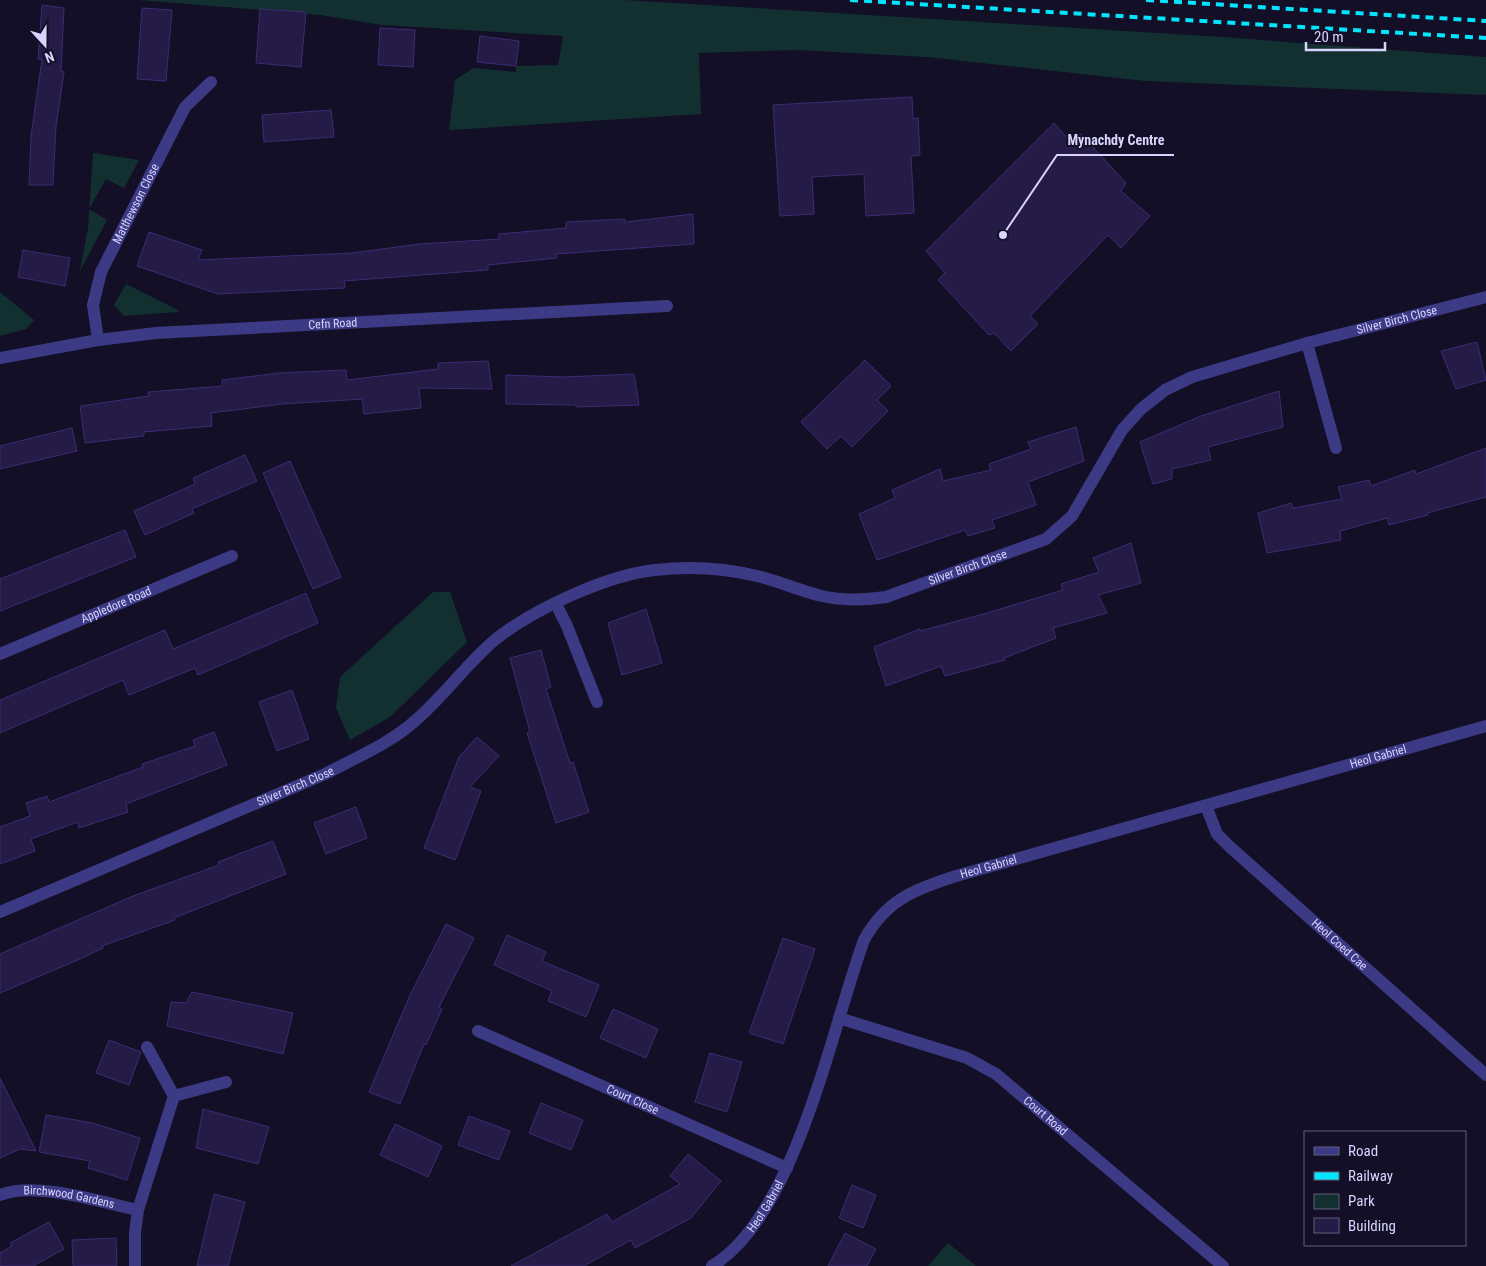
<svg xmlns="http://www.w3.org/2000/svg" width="1486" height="1266" font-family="'Roboto Condensed',sans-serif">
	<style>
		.green { fill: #12302f }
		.building { fill: #241b47; stroke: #3b2d73 }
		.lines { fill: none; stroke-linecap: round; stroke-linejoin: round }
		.street { stroke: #3d3a85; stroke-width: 12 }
		.rail { stroke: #00e5ff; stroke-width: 4; stroke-dasharray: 8 6; stroke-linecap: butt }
		.labels { text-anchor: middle; stroke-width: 4; stroke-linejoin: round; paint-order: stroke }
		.street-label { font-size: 12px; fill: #d9d4ff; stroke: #130f26 }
		.leader { fill: none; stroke: #d9d4ff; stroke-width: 2 }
		.callout-dot { fill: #d9d4ff; stroke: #130f26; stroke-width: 2 }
		.callout-label { font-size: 14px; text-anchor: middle; font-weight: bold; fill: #d9d4ff; stroke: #130f26; stroke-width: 4; stroke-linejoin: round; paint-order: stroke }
	</style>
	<rect width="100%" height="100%" fill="#130f26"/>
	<g class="green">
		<path d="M140,0H625L1222,37L1486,57V95L1145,81L927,57L797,50L699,53L701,114L449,130L455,80L473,68L516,72V66L558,65L563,36L382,25L321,15Z"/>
		<path d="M93,153L139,160L124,188L106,179L89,209L107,220L80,271L88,228Z"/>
		<path d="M126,284L178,310V312L124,316L114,305Z"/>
		<path d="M0,292L34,320L26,329L0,336Z"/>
		<path d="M433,592H450L467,642L390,717L350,740L336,708L340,677Z"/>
		<path d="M948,1243L976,1266H928Z"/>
	</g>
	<g class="building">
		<path d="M42,5L64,8L61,71L64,72L56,126L53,185H29L31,136L42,60L38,59Z"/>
		<path d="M142,8L172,10L166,81L137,79Z"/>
		<path d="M260,9L306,12L301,67L256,63Z"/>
		<path d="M380,28L415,30L413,67L378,65Z"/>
		<path d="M480,36L519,41L516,66L477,62Z"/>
		<path d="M912,97L913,119L918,118L920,155L911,156L914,213L866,216L864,174L812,177L814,214L780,216L773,105Z"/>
		<path d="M331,110L334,137L264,142L262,115Z"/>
		<path d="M1054,123L1069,140L1081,134L1126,183L1121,191L1150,216L1121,248L1108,235L1030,316L1038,324L1011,351L994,333L989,335L938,280L945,273L926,251Z"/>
		<path d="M693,214L694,244L556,254L557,258L488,265V270L344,281L345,288L218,294L137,266L149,232L202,250L198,260L352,253L420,244L499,239V234L566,228V222L625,219V222Z"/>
		<path d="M23,250L70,258L65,286L18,277Z"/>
		<path d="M1477,342L1486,380L1456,389L1441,351Z"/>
		<path d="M865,360L891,386L877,400L888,411L852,447L841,436L827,449L801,422Z"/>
		<path d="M488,361L492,389L419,388L421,408L364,414L362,399L282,404L211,413L212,426L144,432V436L85,443L80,406L149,396L148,392L222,386V380L279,373L346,370L347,380L438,369V363Z"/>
		<path d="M634,374L639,405L576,407V405L506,404V375L563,377Z"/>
		<path d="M1279,391L1283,427L1208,447L1211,460L1172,469V479L1153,484L1140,442L1201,416Z"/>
		<path d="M1076,427L1084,461L1028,482L1036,505L992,520L995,528L968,536L965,530L877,560L859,514L895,498L892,490L940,469L943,481L991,470L989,464L1031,449L1028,442Z"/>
		<path d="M72,428L77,451L0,469V446Z"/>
		<path d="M1486,448V497L1427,513L1428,515L1389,525L1387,518L1340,531L1341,540L1267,553L1258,513L1291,503L1293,508L1342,499L1338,487L1369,480L1371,486L1415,470L1416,474Z"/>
		<path d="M245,455L257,481L192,509L194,513L145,535L134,511L195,484L193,478Z"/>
		<path d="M290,461L341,577L313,589L263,473Z"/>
		<path d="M125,530L136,557L0,611V579Z"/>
		<path d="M1131,543L1141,583L1098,595L1107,613L1053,628L1056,638L1004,658L1005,660L945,676L941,666L886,686L874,647L920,629V631L987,613L1063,590L1061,584L1099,572L1093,558Z"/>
		<path d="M306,593L318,623L198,675L195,668L129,695L123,680L0,733V700L165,630L173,649Z"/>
		<path d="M646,609L662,663L622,675L608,623Z"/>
		<path d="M541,650L551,687L546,689L570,763L573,762L589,812L556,823L527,733L530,732L510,658Z"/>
		<path d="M292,690L309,739L277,751L259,702Z"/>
		<path d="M214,732L227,765L126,804L128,812L79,828L78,822L31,839L35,851L0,864V827L30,816L26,803L47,796L49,802L143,767L142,764L195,746L193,740Z"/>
		<path d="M477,737L499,756L470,787L481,791L455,860L424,848L459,757Z"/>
		<path d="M356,807L367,838L326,854L314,823Z"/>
		<path d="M273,841L286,874L174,918L175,920L102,946L103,948L80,959L0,993V954L133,896L219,865L218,862Z"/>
		<path d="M446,924L474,938L439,1007L442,1009L426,1045L424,1044L400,1104L369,1092L410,995Z"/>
		<path d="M507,935L546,952L542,961L599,985L586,1017L548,1001L552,991L494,965Z"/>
		<path d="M783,938L815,949L783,1044L749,1033Z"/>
		<path d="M192,992L293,1013L283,1054L167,1026L171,1002L186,1003Z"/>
		<path d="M613,1009L658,1029L646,1058L600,1038Z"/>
		<path d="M109,1040L141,1052L129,1085L96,1073Z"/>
		<path d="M710,1053L742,1062L727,1112L695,1102Z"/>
		<path d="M0,1078L36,1151L20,1149L0,1158Z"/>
		<path d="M541,1103L583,1120L571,1150L529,1133Z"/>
		<path d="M203,1109L269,1127L258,1164L196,1148Z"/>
		<path d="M46,1115L93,1123L140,1138L127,1180L88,1168L90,1161L39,1152Z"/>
		<path d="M469,1116L510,1131L499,1160L458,1145Z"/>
		<path d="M395,1124L442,1146L428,1177L380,1155Z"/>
		<path d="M688,1154L721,1181L691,1218L635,1248L631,1240L584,1266H511L607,1214L612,1222L680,1184L670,1176Z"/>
		<path d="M852,1185L876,1195L863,1228L839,1218Z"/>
		<path d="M214,1194L245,1202L228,1266H197Z"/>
		<path d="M49,1222L64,1249L33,1266H0V1253L12,1246L10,1243Z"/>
		<path d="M845,1233L876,1249L867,1266H828Z"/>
		<path d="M116,1238L117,1266H73L72,1240Z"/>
	</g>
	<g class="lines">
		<g class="street">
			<path id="s1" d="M98,340L93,305L101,272L185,107L211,82"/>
			<path d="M1307,343L1336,448"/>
			<path id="s2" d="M0,358L98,340L156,333L667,306"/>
			<path d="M556,604L567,626L597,702"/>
			<path id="s3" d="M0,654L232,556"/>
			<path id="s4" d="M1206,806L1217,834L1230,847L1486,1075"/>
			<path id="s5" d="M0,912L325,774C355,758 391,743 416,720C445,695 467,663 496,639C534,609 607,575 655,570C689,566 724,568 757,576C779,581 800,591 822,596C843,601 865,600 886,597L1046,539L1072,516L1122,430L1141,409L1165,390L1192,377L1307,343L1486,297"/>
			<path id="s6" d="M839,1018L967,1058L996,1074L1223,1266"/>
			<path id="s7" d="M478,1031L787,1168"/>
			<path d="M174,1096L226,1082"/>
			<path id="s8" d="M0,1195C36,1181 100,1202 138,1210L135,1233V1266"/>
			<path d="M138,1210L174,1096L147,1047"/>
			<path id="s9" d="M712,1266C796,1215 831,1030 864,940C886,900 915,889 956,876L1486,726"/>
		</g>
		<g class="rail">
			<path d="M850,0L1486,38"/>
			<path d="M1146,0L1486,21"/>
		</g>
	</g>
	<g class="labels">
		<g class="street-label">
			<text dy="4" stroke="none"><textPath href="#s1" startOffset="146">Matthewson Close</textPath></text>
			<text dy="4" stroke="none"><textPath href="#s5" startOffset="1589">Silver Birch Close</textPath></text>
			<text dy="4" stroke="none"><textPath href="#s2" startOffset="335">Cefn Road</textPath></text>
			<text dy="4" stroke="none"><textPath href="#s5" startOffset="1070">Silver Birch Close</textPath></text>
			<text dy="4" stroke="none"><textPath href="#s3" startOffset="126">Appledore Road</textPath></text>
			<text dy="4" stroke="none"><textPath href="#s9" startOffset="920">Heol Gabriel</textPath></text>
			<text dy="4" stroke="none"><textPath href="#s5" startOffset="321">Silver Birch Close</textPath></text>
			<text dy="4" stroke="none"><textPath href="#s9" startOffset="515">Heol Gabriel</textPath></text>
			<text dy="4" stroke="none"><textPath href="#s4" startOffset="195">Heol Coed Cae</textPath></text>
			<text dy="4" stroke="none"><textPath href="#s7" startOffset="169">Court Close</textPath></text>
			<text dy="4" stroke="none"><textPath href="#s6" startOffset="232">Court Road</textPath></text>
			<text dy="4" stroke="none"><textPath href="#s8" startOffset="70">Birchwood Gardens</textPath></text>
			<text dy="4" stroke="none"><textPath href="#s9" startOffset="81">Heol Gabriel</textPath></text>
		</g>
	</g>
	<path class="leader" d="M1003 235L1057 155H1174"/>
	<circle class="callout-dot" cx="1003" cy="235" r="5"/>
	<g class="callout-label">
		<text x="1116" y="145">Mynachdy Centre</text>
	</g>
	<rect x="1304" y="1131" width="162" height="115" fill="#130f26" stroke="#625e7d"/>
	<rect x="1314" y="1147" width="25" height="8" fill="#3d3a85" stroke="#625e7d"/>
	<text x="1348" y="1156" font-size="15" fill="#d9d4ff">Road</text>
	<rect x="1314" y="1172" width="25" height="8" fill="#00e5ff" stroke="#625e7d"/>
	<text x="1348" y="1181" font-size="15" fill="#d9d4ff">Railway</text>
	<rect x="1314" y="1194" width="25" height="15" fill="#12302f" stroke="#625e7d"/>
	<text x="1348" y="1206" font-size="15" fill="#d9d4ff">Park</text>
	<rect x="1314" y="1218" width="25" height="15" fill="#241b47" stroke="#625e7d"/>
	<text x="1348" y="1231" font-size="15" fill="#d9d4ff">Building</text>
	<g transform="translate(45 45) rotate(159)" stroke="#130f26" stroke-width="4" paint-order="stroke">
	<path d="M0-4L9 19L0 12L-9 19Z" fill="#d9d4ff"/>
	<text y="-8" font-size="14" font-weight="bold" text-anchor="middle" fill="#d9d4ff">N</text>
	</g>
	<path d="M1306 42v8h79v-8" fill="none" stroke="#d9d4ff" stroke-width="2.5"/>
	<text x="1314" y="42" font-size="15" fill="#d9d4ff" stroke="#130f26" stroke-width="4" paint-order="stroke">20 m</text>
</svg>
